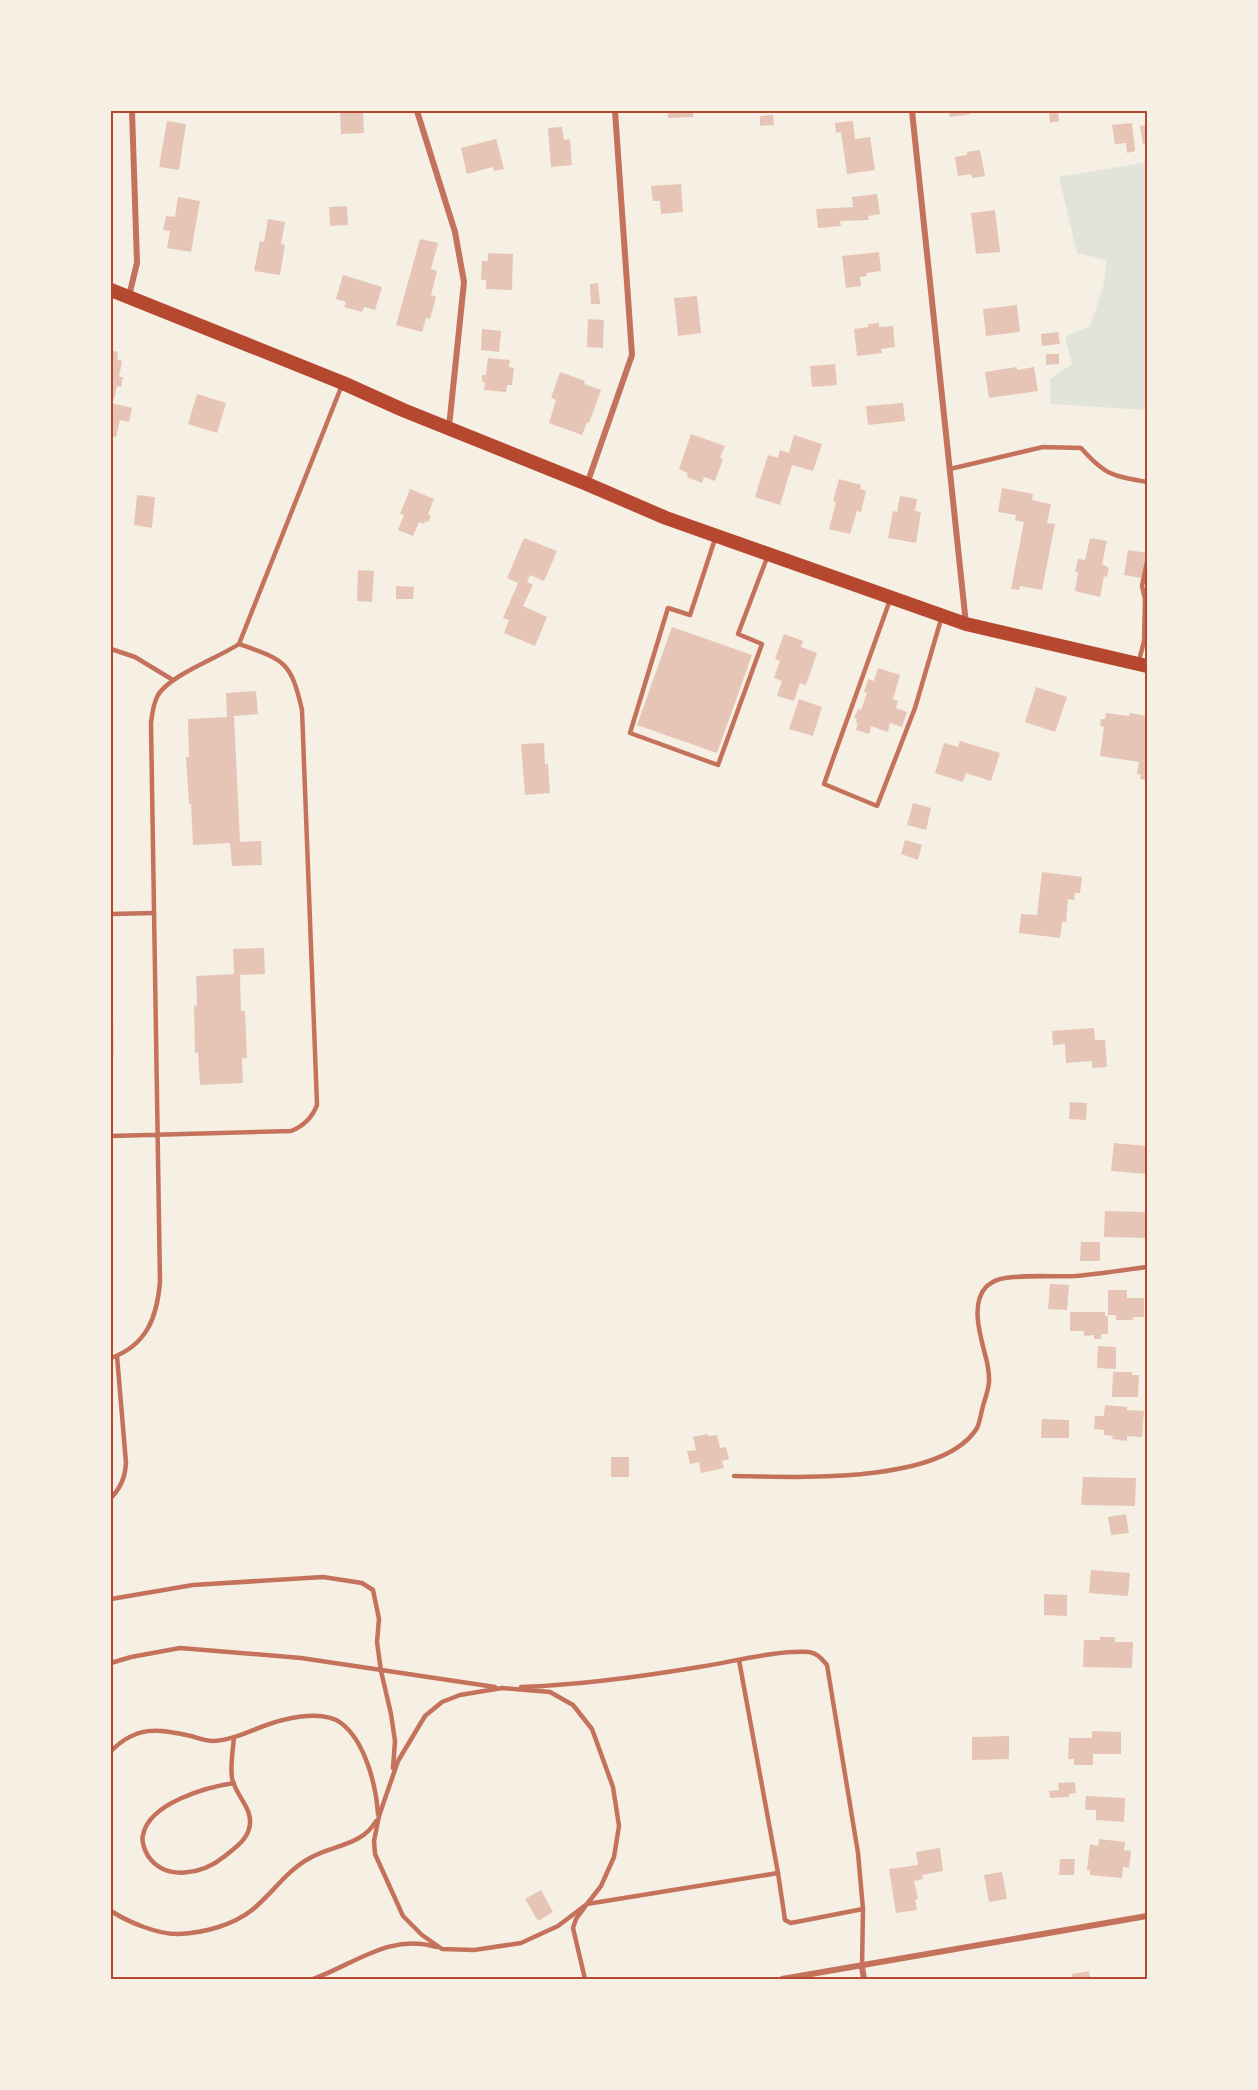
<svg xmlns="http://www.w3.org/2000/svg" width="1258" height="2090" font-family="Spectral,serif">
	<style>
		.green { fill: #e2e4dc }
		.building { fill: #e6c5b7 }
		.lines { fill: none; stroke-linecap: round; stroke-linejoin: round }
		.service { stroke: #c5725c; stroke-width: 4.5 }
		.minor { stroke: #c5725c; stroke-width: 6 }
		.primary { stroke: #b5482f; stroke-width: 14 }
		.neatline { fill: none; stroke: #b5482f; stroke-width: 2 }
	</style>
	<rect width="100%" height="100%" fill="#f6efe4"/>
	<path class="green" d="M1147,162V410L1051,404L1050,379L1072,364L1065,337L1090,326L1103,287L1107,260L1077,253L1059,177Z"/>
	<g class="building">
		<path d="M340,111H363L364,133L341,134Z"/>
		<path d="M668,111H693V117L668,118Z"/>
		<path d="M949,111H971V114L950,117Z"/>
		<path d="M1049,111H1058L1059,121L1050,123Z"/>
		<path d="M773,115L774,125L760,126V116Z"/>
		<path d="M167,121L186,124L179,170L159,167Z"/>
		<path d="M853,121L855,139L870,137L875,170L847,174L841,132L836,133L835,123Z"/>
		<path d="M1132,123L1135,151L1127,153L1126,143L1115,144L1112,125Z"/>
		<path d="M1147,125V143L1143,144L1140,126Z"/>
		<path d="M562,127L564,140L570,139L572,165L551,167L548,128Z"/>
		<path d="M496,139L504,169L494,171L493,167L467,174L461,148Z"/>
		<path d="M980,150L985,176L972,178L971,174L958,176L955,157L967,155V152Z"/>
		<path d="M681,184L683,212L661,214L660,201H653L651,186Z"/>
		<path d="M877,194L880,214L868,216L869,220L840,221L841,226L818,228L816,209L853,207L852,197Z"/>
		<path d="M178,197L200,201L191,252L167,248L170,231L163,230L166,216L175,217Z"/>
		<path d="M347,206L348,225L330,226L329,207Z"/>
		<path d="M995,210L1000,252L976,254L971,213Z"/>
		<path d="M268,219L285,222L281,244L285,245L280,275L254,271L260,241L264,242Z"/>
		<path d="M420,239L438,243L431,269L437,271L431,295L436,297L430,319L426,318L422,332L396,325Z"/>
		<path d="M879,252L881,271L866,273L867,276L860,277L861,286L846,288L842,256Z"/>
		<path d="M488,253L513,254L512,290L486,289V280H481L482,261H488Z"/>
		<path d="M343,275L382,287L375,310L364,307L362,312L344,307L346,302L336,299Z"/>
		<path d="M598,283L600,304H591L590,284Z"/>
		<path d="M697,296L701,333L678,336L674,298Z"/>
		<path d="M1017,305L1020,332L986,336L983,309Z"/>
		<path d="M588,319L604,320L603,348L587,347Z"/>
		<path d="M879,323V327L893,326L895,347L881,349L882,353L857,356L854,329L868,327V324Z"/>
		<path d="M482,329L501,331L499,352L481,350Z"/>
		<path d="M1058,332L1060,344L1042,346L1041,334Z"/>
		<path d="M111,350L118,352L117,359L122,361L119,377H123L121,387L117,386L114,399H111Z"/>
		<path d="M1046,354H1059V364L1046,365Z"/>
		<path d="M488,358L510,360L509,367L514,368L512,385H507L506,392L484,390L485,382H482V375H486Z"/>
		<path d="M835,364L837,385L812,387L810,366Z"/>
		<path d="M1017,367V370L1034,367L1038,391L989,398L985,372Z"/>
		<path d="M560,372L585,381L584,384L601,390L589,423L587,422L582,435L549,423L556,400L551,398Z"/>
		<path d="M197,394L226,403L217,433L188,424Z"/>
		<path d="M111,403L132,408L129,422L120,420L116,437L111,436Z"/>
		<path d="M903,403L905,421L868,425L866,406Z"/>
		<path d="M691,434L725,446L720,458L723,459L715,481L704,477L702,483L687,477L688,473L679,469Z"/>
		<path d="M794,435L822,444L813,471L792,465L780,505L755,497L768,455L778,458L780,450L789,453Z"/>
		<path d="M839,479L861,485L860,489L866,491L861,512L857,511L850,534L829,529L836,502L833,501Z"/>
		<path d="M1002,488L1033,494L1032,500L1051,504L1047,523L1055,524L1042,590L1020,586L1019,590L1011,589L1024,522L1015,520L1016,515L998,512Z"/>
		<path d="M410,489L434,499L428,514L431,516L428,522L425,521L424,524L419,522L413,536L398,530L404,515L400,514Z"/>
		<path d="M137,495L155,497L152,528L134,525Z"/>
		<path d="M900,496L917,499L915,511L921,512L916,543L888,538L893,511L897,512Z"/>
		<path d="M524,538L557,551L544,581L530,575L527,582L533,585L523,606L547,617L535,646L504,633L509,620L503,618L518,583L507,578Z"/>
		<path d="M1090,538L1107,541L1102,564L1109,568L1107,577L1104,576L1100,597L1075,591L1078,572H1075L1078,559L1085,560Z"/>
		<path d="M1128,550L1147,553V579L1124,575Z"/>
		<path d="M358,570L374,571L372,602L357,601Z"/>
		<path d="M396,586L414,587L413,599H396Z"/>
		<path d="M672,627L752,655L717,753L637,725Z"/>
		<path d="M784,634L803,641L801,647L817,653L806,685L800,683L794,701L777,696L782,681L774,678L780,661L775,659Z"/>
		<path d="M878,668L900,675L893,699L898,701L896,708L907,712L902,727L890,723L888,732L871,726L869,734L856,730L858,723H856L857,719L854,718L858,709L861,710L867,693L864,692L868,679L874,681Z"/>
		<path d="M1036,687L1067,697L1055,732L1025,722Z"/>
		<path d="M256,691L258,714L234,716L240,842L261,841L262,865L232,866L230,843L193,845L191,804H189L186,757H189L188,719L227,717L226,693Z"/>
		<path d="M799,699L822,707L813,736L789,729Z"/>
		<path d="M1106,713L1129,716L1130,713L1147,716V780L1140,779L1141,775L1137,774L1139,762L1100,756L1104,727L1100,726L1101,719H1105Z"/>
		<path d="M960,741L1000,753L991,781L966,773L963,782L935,773L944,743L958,747Z"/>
		<path d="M544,743L545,764H548L550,793L525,795L521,744Z"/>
		<path d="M913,803L931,808L926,830L907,825Z"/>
		<path d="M905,840L922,845L918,860L901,854Z"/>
		<path d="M1042,872L1082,877L1080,893H1075L1074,900L1068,899L1066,922H1062L1060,938L1019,933L1021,914L1037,915Z"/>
		<path d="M264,948L265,974L240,975L241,1011H245L247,1058H242L243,1083L200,1085L198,1052L195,1053L194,1006L197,1005L196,976L234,974L233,949Z"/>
		<path d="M111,1013H113L114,1055H111Z"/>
		<path d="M1094,1028L1095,1040H1105L1107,1067L1092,1068V1061L1066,1063L1065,1044L1053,1045L1052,1031Z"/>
		<path d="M1070,1102L1087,1103L1086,1120L1069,1119Z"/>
		<path d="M1114,1143L1147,1146V1174L1111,1171Z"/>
		<path d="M1105,1211L1147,1212V1238L1104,1237Z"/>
		<path d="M1081,1242H1100V1261H1080Z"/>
		<path d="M1050,1284L1069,1285L1067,1310L1048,1309Z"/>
		<path d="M1108,1290H1127V1298H1144V1317H1133V1320H1116V1315H1108Z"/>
		<path d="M1070,1312H1105V1316H1108V1334H1101V1339H1094V1335L1084,1336V1331H1070Z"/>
		<path d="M1098,1346L1116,1347V1369L1097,1368Z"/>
		<path d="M1113,1372H1132V1375H1139L1138,1397H1112Z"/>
		<path d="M1105,1405L1127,1407V1410L1144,1411L1142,1437L1127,1436V1441L1112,1439L1113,1436L1104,1435V1430L1094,1429L1095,1416H1104Z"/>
		<path d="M1042,1419L1069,1420V1438H1041Z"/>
		<path d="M707,1434L708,1436L717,1435L720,1448L726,1447L729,1459L722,1461L724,1468L701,1473L699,1462L690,1464L687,1451L696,1450L693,1437Z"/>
		<rect x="611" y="1457" width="18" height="20"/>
		<path d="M1083,1477L1136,1478L1135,1506L1081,1505Z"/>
		<path d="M1126,1514L1129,1533L1111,1535L1108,1517Z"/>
		<path d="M1091,1570L1130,1573L1128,1596L1089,1593Z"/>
		<path d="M1044,1594L1067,1595V1616L1044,1615Z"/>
		<path d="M1100,1637H1115V1642H1133L1132,1668L1083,1667L1084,1640H1100Z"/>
		<path d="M1092,1731L1121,1732V1754H1093V1765H1074V1759H1068L1069,1738H1092Z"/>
		<path d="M1009,1736V1759L972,1760V1737Z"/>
		<path d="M1075,1782L1076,1793L1069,1794V1797L1050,1798L1049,1791L1059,1790L1058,1783Z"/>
		<path d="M1086,1796L1125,1798L1124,1822L1096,1820V1810H1085Z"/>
		<path d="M1099,1839L1125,1842L1124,1850L1131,1851L1129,1868L1123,1867L1122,1878L1090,1875V1870H1087L1090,1844L1098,1846Z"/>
		<path d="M940,1848L943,1871L922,1875L923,1879L914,1881L918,1899L915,1900L917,1910L896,1913L889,1869L918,1865L916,1852Z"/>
		<path d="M1060,1859H1075L1074,1875H1059Z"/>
		<path d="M1002,1872L1007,1899L989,1902L984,1875Z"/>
		<path d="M541,1890L553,1912L538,1921L525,1899Z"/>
		<path d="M1089,1971L1090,1979H1073L1072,1974Z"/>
	</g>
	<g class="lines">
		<g class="service">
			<path d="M950,469L1043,447L1081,448C1105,475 1112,476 1147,482"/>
			<path d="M715,539L690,615L668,608L630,733L718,765L762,644L738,634L768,555"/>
			<path d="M890,600L824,784L877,806L915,708L942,616"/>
			<path d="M239,644L342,385"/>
			<path d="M111,649L135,657L173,680"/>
			<path d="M1139,661L1144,641L1145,599L1142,586L1147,562"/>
			<path d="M111,914L154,913"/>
			<path d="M111,1136L291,1131C304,1126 312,1118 317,1105L302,710C291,661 284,660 239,644C218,658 170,675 158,695C153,704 152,714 151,723C154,910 157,1096 160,1282C157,1317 147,1345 111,1358"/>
			<path d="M734,1476C794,1477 942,1485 977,1428C980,1422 981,1413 983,1406C989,1386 991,1383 987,1362C982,1341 969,1305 986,1287C988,1285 994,1281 997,1280C1014,1274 1055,1277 1075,1276C1099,1274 1123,1270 1147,1267"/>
			<path d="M111,1498C121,1487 125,1478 126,1463L117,1356"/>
			<path d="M111,1599L193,1585L323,1577L362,1583L373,1590L379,1619L377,1642L381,1671L391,1714L395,1741L393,1768"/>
			<path d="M739,1660L778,1873"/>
			<path d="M111,1663L131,1657L180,1648L301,1658L495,1687"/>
			<path d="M521,1687C581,1685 639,1677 699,1667C732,1662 776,1650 809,1652C817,1653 821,1658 827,1665L858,1853L863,1909L862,1967"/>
			<path d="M111,1751C137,1725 158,1729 191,1736C198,1738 206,1741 213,1741C237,1740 260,1725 283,1720C300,1716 326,1712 341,1723C365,1741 376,1785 378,1814"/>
			<path d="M234,1783C207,1787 149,1803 143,1835C141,1841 145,1851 148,1856C166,1882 203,1874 225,1856C233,1849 246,1841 249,1829C255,1809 235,1796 232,1778C230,1765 233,1750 234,1737"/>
			<path d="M111,1911C128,1922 159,1935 179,1934C204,1933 233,1925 252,1910C272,1894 287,1870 310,1858C332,1845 362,1846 376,1821"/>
			<path d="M313,1979C355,1964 389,1933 437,1947"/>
			<path d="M585,1979L573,1928L576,1919L587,1904L601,1886L614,1857L619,1826L613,1787L592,1729L573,1705L550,1692L502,1688L460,1695L442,1702L425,1716L398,1761L379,1816L374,1841L375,1854L403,1916L422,1935L442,1949L474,1950L521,1943L558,1926L587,1904L778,1873L785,1920L791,1923L863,1909"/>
		</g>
		<g class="minor">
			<path d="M417,111L455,232L464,282L449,427"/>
			<path d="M912,111L966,624"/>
			<path d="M129,296L137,263L132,111"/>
			<path d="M587,484L632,355L615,111"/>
			<path d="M862,1967L864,1979"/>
			<path d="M782,1979L1147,1916"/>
		</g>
		<path class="primary" d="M111,290L343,383L403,410L587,484L666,518L966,624L1147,666"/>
	</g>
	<rect width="1258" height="2090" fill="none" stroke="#f6efe4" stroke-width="225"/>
	<rect x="112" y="112" width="1034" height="1866" class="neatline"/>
</svg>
